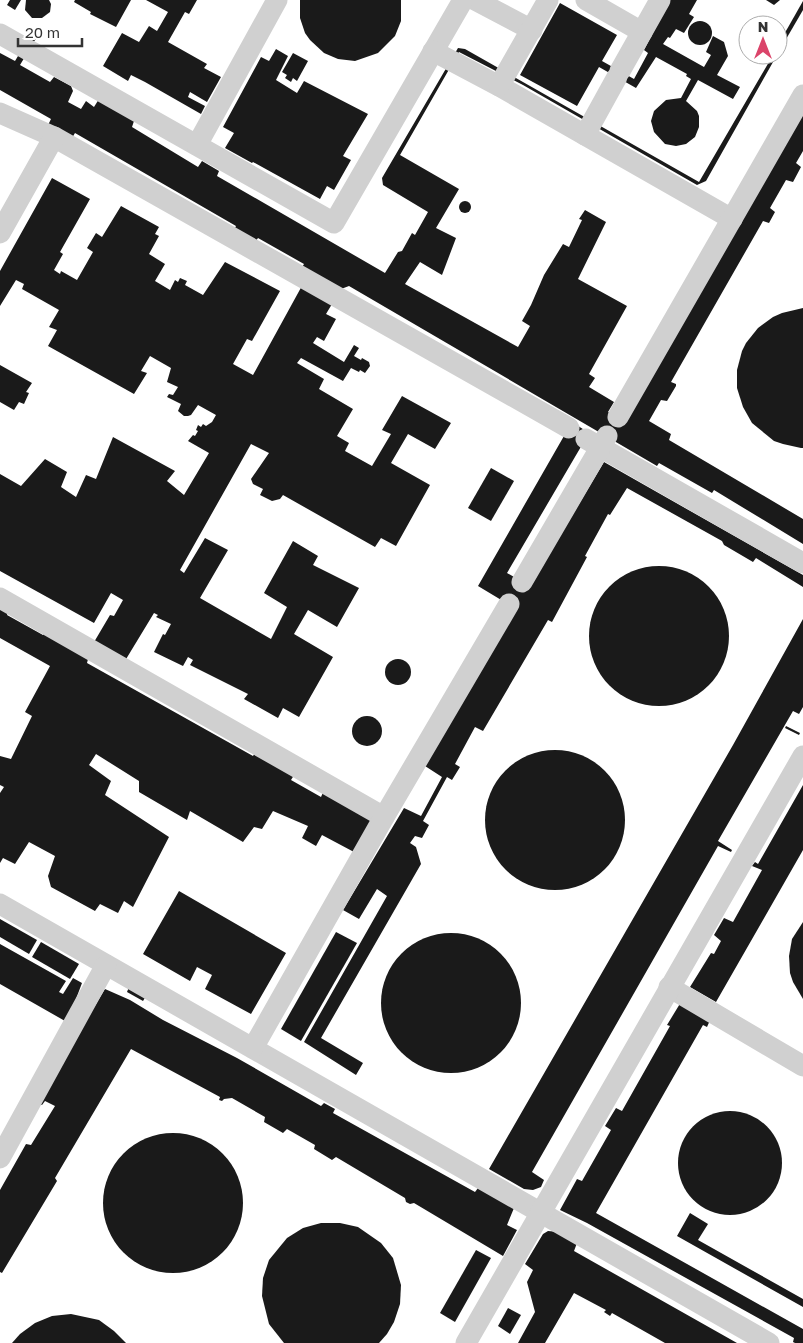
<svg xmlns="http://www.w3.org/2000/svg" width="803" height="1343" font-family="'Golos Text',sans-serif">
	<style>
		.building { fill: #1a1a1a }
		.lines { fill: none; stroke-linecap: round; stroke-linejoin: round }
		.minor { stroke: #d0d0d0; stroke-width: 21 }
	</style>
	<rect width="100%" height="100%" fill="#fff"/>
	<g class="building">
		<path d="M10,0H21L15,10L7,5Z"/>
		<path d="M26,0H49L51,4L50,12L42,18H32L25,10Z"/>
		<path d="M75,0H131L116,27L90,14L91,12L74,2Z"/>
		<path d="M146,0H197L189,14L185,12L168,42L207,64L204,68L221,77L207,102L190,92L188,97L205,106L201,114L145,82L131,75L128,81L103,66L122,33L139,42L149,26L157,31L168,12Z"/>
		<path d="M300,0H401V21L395,36L378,53L355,61L338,59L324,53L310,40L305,33L300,18Z"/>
		<path d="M670,0H697L689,14L694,17L684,33L676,29L670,38L668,37L663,44L704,67L711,55L706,52L713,36L724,42L728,56L717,75L740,87L733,99L698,80L686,101L697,111L699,116V127L695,137L686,144L676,146L665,144L654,132L651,121L654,111L666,100L681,98L691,79L686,76L687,74L656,57L636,88L599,67L577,106L520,75L560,3L617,35L602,61L634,79L648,53L644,50Z"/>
		<path d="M766,0H780L774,5Z"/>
		<path d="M803,1V10L778,53V45Z"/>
		<circle cx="700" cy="33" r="12"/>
		<path d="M33,31L38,35L20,65L50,82L54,77L71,86L73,91L68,102L81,109L86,101L94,107L99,99L135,118L132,127L198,167L202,161L219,171L217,176L385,273L398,252L402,251L412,233L415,235L428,212L383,185L382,178L458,48L465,49L699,182L773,55H777L706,181L697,185L523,85L459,52L400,155L459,189L436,228L456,238L442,275L420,262L405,284L518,347L530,326L522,321L531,305L544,275L563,244L569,247L582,220L579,219L585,210L606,222L578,279L627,306L589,374L595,378L589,387L614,402L608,412L625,422L803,109V151L796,163L801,167L793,182L786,180L770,208L775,212L769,223L763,221L671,382L676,384V386L667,401L661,400L649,421L671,434L669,440L803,519V544L714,490L712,493L659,463L657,466L349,286L341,289L326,314L336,319L324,341L317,337L313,343L344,362L354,345L359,348L354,356L361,360L362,358L369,362L370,366L365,373L360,370L359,372L351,368L343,381L301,358L297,363L324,379L319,389L353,409L337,436L349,443L345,451L372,466L391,434L382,430L402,396L451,423L435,449L408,434L391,463L430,485L396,546L381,538L375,547L283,495L280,499L272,501L260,495L263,489L253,484L251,479L269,453L251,444L180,570L184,573L205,538L228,550L200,598L271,639L287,607L264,593L293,541L318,556L313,565L359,588L337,627L308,610L294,634L333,657L299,717L283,708L278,718L244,699L248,694L190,665L193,660L188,657L183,666L154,652L163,634L165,635L171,624L156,617L158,615L154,613L117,674L87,654L110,615L114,616L123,600L111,593L94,623L0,571V474L21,486L45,459L67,472L61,487L76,497L86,475L96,479L113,437L175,471L167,481L184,495L209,453L188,441L193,435L195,436L198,431L196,430L198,425L201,427L203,424L206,426L212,422L216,415L198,405L191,415L188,416H184L178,411L181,404L167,397L169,394L173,395L178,387L167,382L171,368L150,356L141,371L147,373L134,394L48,346L57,330L49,327L59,310L22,289L24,284L16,280L0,306V271L52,178L90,199L60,252L63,254L54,270L60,274L61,271L77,280L93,252L87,248L96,233L102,237L121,206L159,227L155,234L159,236L149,254L165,264L155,281L170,290L175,280L178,282L180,278L187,281L185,285L203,295L225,262L280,291L252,341L247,339L233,364L253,375L309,273L301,269L304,264L258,238L255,242L234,230L236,226L75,133L72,138L48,125L51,119L0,90V53L15,61Z"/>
		<path d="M276,49L288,56L276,80L297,93L304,81L368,114L343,156L351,160L334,190L327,186L320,199L253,162L252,163L225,148L234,133L223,127L261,57L269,61Z"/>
		<path d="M293,53L308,61L297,81L293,78L291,82L285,78L287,75L282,72Z"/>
		<circle cx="465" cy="207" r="6"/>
		<path d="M803,308V448H801L783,444L774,441L752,423L743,407L737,388V370L742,351L746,343L758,328L773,317L782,313Z"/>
		<path d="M0,365L32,383L26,392L29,393L24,404L19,402L14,410L0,402Z"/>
		<path d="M572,422L589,433L507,573L530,586L604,462L803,575V587L756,558L753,562L724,545L722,541L627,488L610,515L608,514L585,556L587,557L552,622L548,620L483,731L475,727L455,764L460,767L452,780L447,777L423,821L429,825L422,838L415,836L410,843L416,847L421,864L321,1038L363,1063L356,1075L304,1042L387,896L377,889L359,919L343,910L404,808L421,816L442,777L425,766L516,609L478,586Z"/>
		<path d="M491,468L514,481L491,521L468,508Z"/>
		<circle cx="659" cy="636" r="70"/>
		<path d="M0,604L9,608L7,615L43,635L47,630L88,659L87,663L253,756L258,748L296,772L291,780L321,797L325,788L384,829L369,860L322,835L316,846L302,838L308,826L273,811L262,829L254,827L243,842L190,811L187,820L139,792V781L96,754L89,765L111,781L105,795L169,837L133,907L124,901L118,913L100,904L95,911L51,887L48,876L55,856L29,842L15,864L3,858L0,863V793L4,787L0,785V756L11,759L32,716L25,712L50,666L0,638Z"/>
		<path d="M803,619V707L799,714L793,711L718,841L732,850L731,852L718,846L532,1172L544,1180L541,1187L533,1190L524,1189L489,1169L733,745Z"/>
		<circle cx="398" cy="672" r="13"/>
		<circle cx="367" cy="731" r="15"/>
		<path d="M786,726L800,733L799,735L785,728Z"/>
		<circle cx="555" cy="820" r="70"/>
		<path d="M803,785V850L716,1002L690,987L711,953L714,954L721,941L714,935L724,918L733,922L762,870L752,866L755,862L758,864Z"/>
		<path d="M179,891L286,953L251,1014L205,989L212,975L197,967L190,981L143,954Z"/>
		<path d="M0,919L37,940L29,954L0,937Z"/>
		<path d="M803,922V999L793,982L790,973L789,956L792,939Z"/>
		<path d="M336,932L357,943L301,1041L281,1029Z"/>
		<circle cx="451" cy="1003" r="70"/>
		<path d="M41,942L79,964L70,979L32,957Z"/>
		<path d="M0,944L66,981L59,992L63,994L73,978L82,983L73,1007L65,1021L0,984Z"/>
		<path d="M129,987L146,996L143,1001L127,992Z"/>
		<path d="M105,989L130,1000L163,1020L237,1058L321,1106L324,1103L335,1109L333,1113L475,1192L478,1188L514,1208L507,1225L517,1230L503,1256L414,1203L410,1204L406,1202L405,1198L336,1157L332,1160L314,1149L315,1145L287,1129L283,1133L264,1122L265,1117L232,1098L224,1099L222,1101L219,1100L220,1097L131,1049L55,1178L57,1181L2,1273L0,1272V1190L26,1144L31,1145L55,1106L45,1101L42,1105L37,1103Z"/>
		<path d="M681,1002L711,1018L707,1027L703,1025L596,1213L803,1329V1343H795L793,1342L794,1338L587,1223L560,1210L577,1179L582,1181L611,1130L605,1126L616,1108L622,1111L670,1026L667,1025Z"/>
		<circle cx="730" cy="1163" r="52"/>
		<circle cx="173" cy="1203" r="70"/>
		<path d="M690,1213L708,1224L698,1240L803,1299V1307L677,1236Z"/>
		<path d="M321,1223H340L358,1227L381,1243L393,1258L401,1285L400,1304L394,1322L387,1334L379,1343H284L269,1324L262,1296L263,1278L269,1260L287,1238L303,1228Z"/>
		<path d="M548,1231L559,1232L577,1243L574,1251L737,1343H665L612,1313L610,1316L604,1312L606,1310L574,1293L545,1343H518L535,1312L527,1282L533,1270L525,1264L543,1234Z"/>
		<path d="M476,1250L491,1258L455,1322L440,1313Z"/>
		<path d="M508,1308L521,1315L510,1334L498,1326Z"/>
		<path d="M71,1314L99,1320L114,1331L126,1343H12L20,1334L35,1323L52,1316Z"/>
	</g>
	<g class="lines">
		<g class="minor">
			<path d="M475,0L532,30"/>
			<path d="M586,0L642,32"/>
			<path d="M0,34L334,223L463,0"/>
			<path d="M433,51L499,86L732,219"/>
			<path d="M620,71L660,0"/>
			<path d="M499,86L548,0"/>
			<path d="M0,113L54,137L569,428"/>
			<path d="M585,135L617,77"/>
			<path d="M197,145L277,0"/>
			<path d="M0,233L54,137"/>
			<path d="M618,417L803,95"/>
			<path d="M586,439L803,563"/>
			<path d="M522,582L607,436"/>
			<path d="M0,598L384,817"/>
			<path d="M0,904L769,1343"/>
			<path d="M669,987L803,1066"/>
			<path d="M253,1048L384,817L509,604"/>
			<path d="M0,1158L106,965"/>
			<path d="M466,1343L803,756"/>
		</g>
	</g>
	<g transform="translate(763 40)"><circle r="24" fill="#ffffff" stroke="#adadad"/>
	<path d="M0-4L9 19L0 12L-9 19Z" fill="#db446a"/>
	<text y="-8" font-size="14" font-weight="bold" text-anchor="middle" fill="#333333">N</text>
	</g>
	<path d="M18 38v8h64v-8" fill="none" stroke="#333333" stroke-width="2.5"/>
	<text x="25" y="38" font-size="15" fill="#333333" stroke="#ffffff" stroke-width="4" paint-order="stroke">20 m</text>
</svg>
